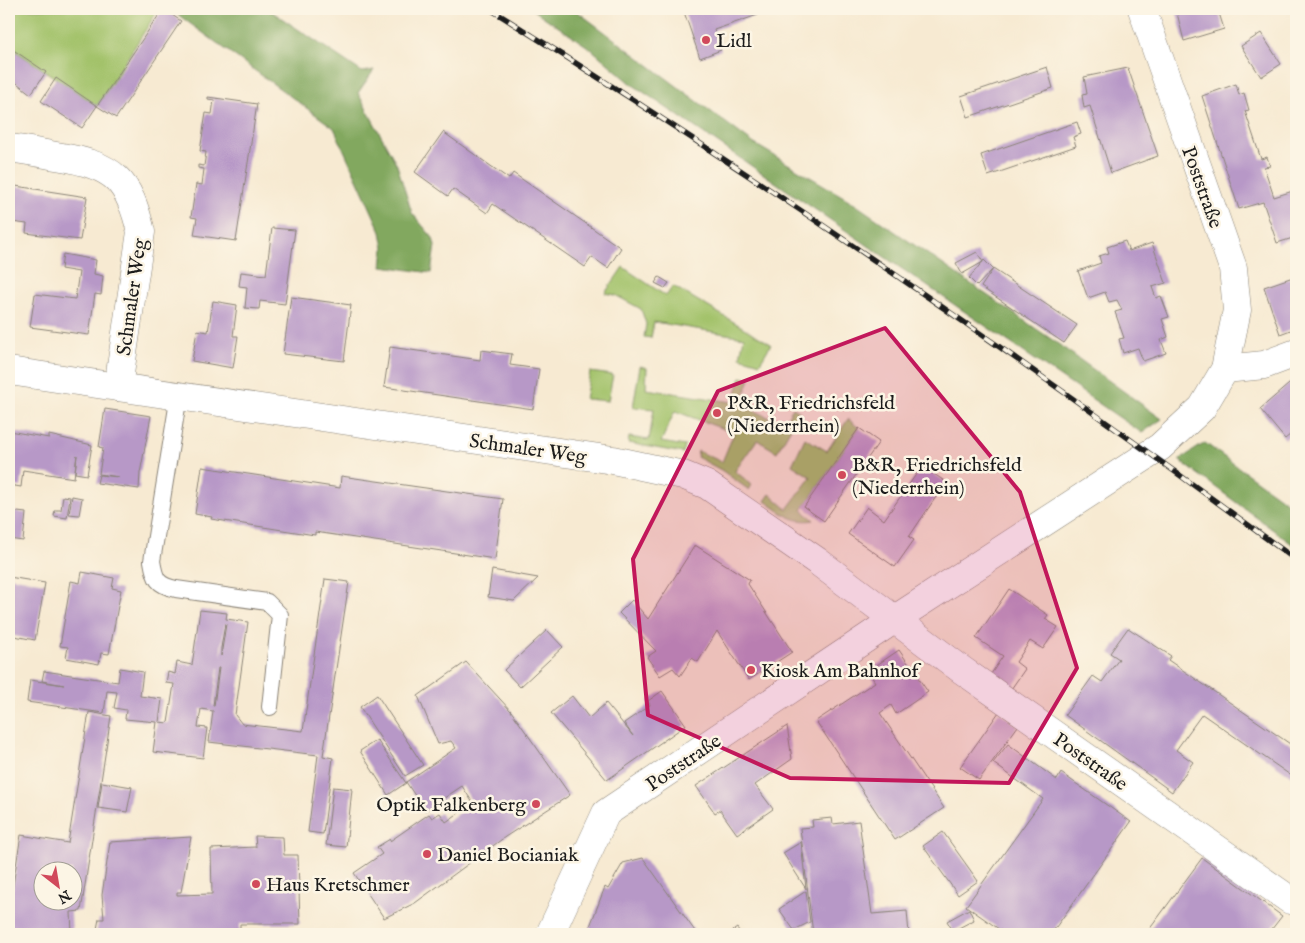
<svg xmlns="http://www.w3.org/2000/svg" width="1305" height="943" font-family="'IM FELL English',serif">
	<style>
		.green { fill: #a3c26a; stroke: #606f43 }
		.forest { fill: #82a85e; stroke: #4f623d }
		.building { fill: #b798c7; fill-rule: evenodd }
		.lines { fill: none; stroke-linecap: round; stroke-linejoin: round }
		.service-casing { stroke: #8a8377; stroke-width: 18 }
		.minor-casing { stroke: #8a8377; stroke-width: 29 }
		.service { stroke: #fff; stroke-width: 16 }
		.minor { stroke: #fff; stroke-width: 28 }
		.rail-casing { stroke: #1c1c1c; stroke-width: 5.5 }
		.rail { stroke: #fcf5e5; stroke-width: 4; stroke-dasharray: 11; stroke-linecap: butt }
		.marked { fill: #c2185b; fill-opacity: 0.2; stroke: #c2185b; stroke-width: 4; stroke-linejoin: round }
		.poi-dot { fill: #d1495b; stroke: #fcf5e5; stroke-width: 2 }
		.labels { text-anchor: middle; stroke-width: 5; stroke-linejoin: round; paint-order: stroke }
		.poi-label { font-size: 20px; fill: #1c1c1c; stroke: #fcf5e5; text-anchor: start }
		.street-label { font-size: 20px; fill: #1c1c1c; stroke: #fcf5e5 }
	</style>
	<rect width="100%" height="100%" fill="#fcf5e5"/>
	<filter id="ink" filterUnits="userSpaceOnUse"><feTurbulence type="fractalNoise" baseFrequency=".02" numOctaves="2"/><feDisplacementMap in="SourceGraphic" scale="10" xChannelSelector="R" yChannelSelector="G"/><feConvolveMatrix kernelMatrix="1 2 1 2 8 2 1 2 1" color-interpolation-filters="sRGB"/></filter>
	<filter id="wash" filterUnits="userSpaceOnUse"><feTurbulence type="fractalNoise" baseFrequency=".0096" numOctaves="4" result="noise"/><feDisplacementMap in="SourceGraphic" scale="20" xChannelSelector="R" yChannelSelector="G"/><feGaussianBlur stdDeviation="1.12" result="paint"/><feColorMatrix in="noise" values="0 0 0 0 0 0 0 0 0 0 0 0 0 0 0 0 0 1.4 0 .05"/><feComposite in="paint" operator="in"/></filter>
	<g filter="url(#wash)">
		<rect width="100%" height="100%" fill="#f7ead2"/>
		<g class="green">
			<path d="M9,9H159L97,106L9,47Z"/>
			<path d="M623,267L666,296L673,286L771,344L760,363L740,357L744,337L654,322L651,338L644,337L646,324L641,309L615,295L605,293Z"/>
			<path d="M640,366L647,368L646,389L733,402L741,377L750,379L741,404L783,424L793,408L800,412L777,452L757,440L735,471L752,485L749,490L721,470L697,457L698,451L722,462L734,433L675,411L661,442L685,446L683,453L628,443L629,437L649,440L654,409L633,407Z"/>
			<path d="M590,372L613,375L608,401L585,399Z"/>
			<path d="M848,419L859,428L802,510L814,520C793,524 781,512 765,501L770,494L787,509L811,477L792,465L805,438L827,451Z"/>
		</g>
		<g class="forest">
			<path d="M170,9H268L362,72L374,70L358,93L397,165L412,213L433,238L435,246L431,273L382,266L384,248L381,232L334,128Z"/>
			<path d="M532,9H574L753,143L849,200L1054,341L1162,419L1142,433L633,85L591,49Z"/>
			<path d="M1205,443L1296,509V547L1179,460Z"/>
		</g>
		<g id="blocks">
			<g class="building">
				<path d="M163,9L181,21L116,118L97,106Z"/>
				<path d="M683,9H775L714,30L721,50L700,58Z"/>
				<path d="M1176,9H1212L1214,15L1219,13L1224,29L1184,41Z"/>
				<path d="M1261,33L1281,64L1261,77L1241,46Z"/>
				<path d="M9,47L46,72L31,94L9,77Z"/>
				<path d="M1047,67L1053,88L968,117L961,96Z"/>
				<path d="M1128,68L1158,156L1111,173L1090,106L1084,108L1082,95L1087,94L1084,77Z"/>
				<path d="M56,78L97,106L82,128L41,101Z"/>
				<path d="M1236,84L1239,95L1244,93L1249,110L1245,111L1261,159L1267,157L1270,166L1264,167L1274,197L1296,190V237L1277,243L1263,202L1239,209L1202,96Z"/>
				<path d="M208,97L257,104L236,241L194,235L197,218L191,217L196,184L202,185L204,169L198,168V165L204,166L206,152L200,151L206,113L212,114L214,100L208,99Z"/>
				<path d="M1077,122L1081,134L1073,137L1076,146L988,176L981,155Z"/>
				<path d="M443,132L509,179L513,173L621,248L608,268L592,257L585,267L493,204L487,213L453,189L448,196L415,172Z"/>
				<path d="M9,185L87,197L80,240L26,233L27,224L12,222L11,227L9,226Z"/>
				<path d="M272,228L295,230L285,304L260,301L259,309L245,308L247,287L239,286L241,272L266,275Z"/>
				<path d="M1125,241L1129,251L1152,243L1166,283L1152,287L1156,298L1161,296L1169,317L1162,319L1168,337L1161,340L1166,353L1143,361L1138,348L1123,353L1119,339L1124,338L1115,312L1122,310L1117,300L1109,302L1105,292L1088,298L1078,271L1101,263L1099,256L1109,253L1107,247Z"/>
				<path d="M977,252L983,262L962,274L956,263Z"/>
				<path d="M63,254L96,260L94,274L103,276L101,295L95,294L89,335L30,327L35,294L75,299L79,272L61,269Z"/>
				<path d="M984,260L993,269L977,286L969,278Z"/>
				<path d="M993,269L1077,325L1064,343L981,287Z"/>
				<path d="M1296,276V328L1280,334L1264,287Z"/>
				<path d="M659,277L669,283L665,288L655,283Z"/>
				<path d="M291,297L351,305L344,361L283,354Z"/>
				<path d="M213,301L237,305L233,336H238L233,368L192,361L197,330L208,332Z"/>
				<path d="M390,347L480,360L481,350L512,354L510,365L539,369L533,409L384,387Z"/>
				<path d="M1296,378V430L1285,439L1260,409Z"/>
				<path d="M105,409L151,416L140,473L139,489L97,483L99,475L119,477L99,474L103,448L99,447Z"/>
				<path d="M859,428L879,442L824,521L804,507Z"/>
				<path d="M9,431L49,438V435L92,445L87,475L75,473L77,455L74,478L23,470L21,487L9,485Z"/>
				<path d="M922,466L946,482L909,537L914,540L895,567L848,534L867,507L884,520Z"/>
				<path d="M202,467L340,488L341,476L503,499L495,559L315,532V535L211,519L212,517L195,514Z"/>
				<path d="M63,496L70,497L67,518L54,516L55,510H61Z"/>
				<path d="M72,496L82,498L79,515L69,514Z"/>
				<path d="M9,511L26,513L23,541L9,539Z"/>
				<path d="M695,545L750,580L748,584L792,652L749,680L717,631L698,662L692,658L680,676L673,668L660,676L647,657L656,651L619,613L632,600L648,619Z"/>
				<path d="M492,570L538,578L514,601L488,597Z"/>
				<path d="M82,572L114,578L112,588L121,590L109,654L101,653L99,664L66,658L68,647L60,646L71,581L80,583Z"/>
				<path d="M9,577L45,583L35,640L9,635Z"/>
				<path d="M325,579L349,582L323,756L333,758L323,834L308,832L318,755L209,742L213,711L201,709L198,727L207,728L203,758L153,752L157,722L125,719L126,710L114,708L117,692L107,691L104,713L27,702L30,680L64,685L42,681L44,671L118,682L120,668L143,672L140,696L162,699L159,722L168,723L174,684L166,683L168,672L175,674L177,662L192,665L200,610L227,613L226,619L248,622L235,715L242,724L303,731ZM225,624H226L221,656V648ZM218,668H219L214,706H213Z"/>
				<path d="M1009,589L1048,615L1045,619L1058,627L1043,649L1030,641L1016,662L1025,669L1009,692L989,677L1003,656L976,638Z"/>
				<path d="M1128,628L1171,656L1168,660L1296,748V779L1202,714L1176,750L1193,762L1172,792L1065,715L1093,676L1102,682L1119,659L1110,653Z"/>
				<path d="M547,630L563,647L520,687L504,670Z"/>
				<path d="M899,650L928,692L896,714L891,705L880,713L944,808L895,840L816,721L875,682L868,671Z"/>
				<path d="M466,662L511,711L570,795L505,837L415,903L384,918L354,873L382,854L377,847L390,839V841L429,814L432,818L440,813L446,822L473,803L462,786L425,811L406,782L456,748L451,741L438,744L418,696Z"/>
				<path d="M662,691L686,725L607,780L551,713L572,696L589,718L606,703L633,736L624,723L650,705L648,701Z"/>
				<path d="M377,695L423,765L405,776L360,707Z"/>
				<path d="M89,712L111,716L81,911L71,912L72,934H9V910L21,835L68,843ZM42,870H72V900H42Z"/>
				<path d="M999,712L1018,726L979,780L960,767Z"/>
				<path d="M787,726L792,759L755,785L773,809L737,834L720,810L715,813L696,786Z"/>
				<path d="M377,740L406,783L388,795L360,751Z"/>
				<path d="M1008,744L1057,780L1061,773L1131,822L1051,934H1006L966,906L1043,799L993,763Z"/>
				<path d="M102,782L132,787L127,812L98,808Z"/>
				<path d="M333,787L352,789L346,847L326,845Z"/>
				<path d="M832,818L833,824L859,821L872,914L907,911L909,934H813L800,828L813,827L812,820Z"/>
				<path d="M943,832L978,881L958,895L923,846Z"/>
				<path d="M255,836L283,837L284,855H298L300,924H240V934H96L99,919H104L102,895L110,842L191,837L181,892H177V895L212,894L211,849L256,847Z"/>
				<path d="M801,842L806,889L783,853Z"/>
				<path d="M643,858L697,934H587L605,887L608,889L623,863Z"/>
				<path d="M1202,858L1282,916L1268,934H1146Z"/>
				<path d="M806,891L810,922L794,930L779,909Z"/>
				<path d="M969,909L974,920L953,931L947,921Z"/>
				<path d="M737,928L741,934H728Z"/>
			</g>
		</g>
	</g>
	<g filter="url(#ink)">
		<use href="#blocks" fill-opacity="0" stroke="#8a8377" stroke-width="1"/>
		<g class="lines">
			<defs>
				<path id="service" d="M179,395L152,561C155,579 157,585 176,589L267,602L280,615L270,707"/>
				<g id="minor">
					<path d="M9,148C27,150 45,154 62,157C114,166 129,180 141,232L118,387"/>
					<path d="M1225,369L1264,365L1296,353"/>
					<path d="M9,371L613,460L683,475L707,485L817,561L962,670L1290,900"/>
					<path d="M550,934L606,813L895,619L1160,447L1202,408L1225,369L1237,310L1233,268L1142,9"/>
				</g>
			</defs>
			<use href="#service" class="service-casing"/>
			<use href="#minor" class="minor-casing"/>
			<use href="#service" class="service"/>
			<use href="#minor" class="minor"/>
			<defs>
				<path id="rail" d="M490,9C766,181 1034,367 1296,560"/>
			</defs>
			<use href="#rail" class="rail-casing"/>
			<use href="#rail" class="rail"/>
		</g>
	</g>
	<path class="marked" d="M885,328L1020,492L1077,668L1009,783L790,778L648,715L633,559L718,391Z"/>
	<g class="poi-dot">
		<circle cx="706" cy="40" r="5"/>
		<circle cx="717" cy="413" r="5"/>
		<circle cx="842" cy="475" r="5"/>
		<circle cx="751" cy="670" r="5"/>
		<circle cx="536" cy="804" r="5"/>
		<circle cx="427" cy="854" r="5"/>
		<circle cx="256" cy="884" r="5"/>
	</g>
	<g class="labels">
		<g class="poi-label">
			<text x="716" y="47">Lidl</text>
			<text x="727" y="409">P&amp;R, Friedrichsfeld<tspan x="727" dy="23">(Niederrhein)</tspan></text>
			<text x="852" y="471">B&amp;R, Friedrichsfeld<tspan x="852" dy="23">(Niederrhein)</tspan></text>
			<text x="761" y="677">Kiosk Am Bahnhof</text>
			<text x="526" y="811" text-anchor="end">Optik Falkenberg</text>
			<text x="437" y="861">Daniel Bocianiak</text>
			<text x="266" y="891">Haus Kretschmer</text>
		</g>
		<g class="street-label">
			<text transform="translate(1203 187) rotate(70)" y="7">Poststraße</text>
			<text transform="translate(131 297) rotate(-82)" y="7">Schmaler Weg</text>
			<text transform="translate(528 448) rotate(8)" y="7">Schmaler Weg</text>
			<text transform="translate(1091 761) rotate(35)" y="7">Poststraße</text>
			<text transform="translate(683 762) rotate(-34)" y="7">Poststraße</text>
		</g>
	</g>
	<rect width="1305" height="943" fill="none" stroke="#fcf5e5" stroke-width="30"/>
	<g transform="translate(58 886) rotate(149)"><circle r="24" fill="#fcf5e5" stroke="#a29e95"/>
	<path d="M0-4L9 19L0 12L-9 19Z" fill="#d1495b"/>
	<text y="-8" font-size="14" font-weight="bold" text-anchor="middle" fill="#1c1c1c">N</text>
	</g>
</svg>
